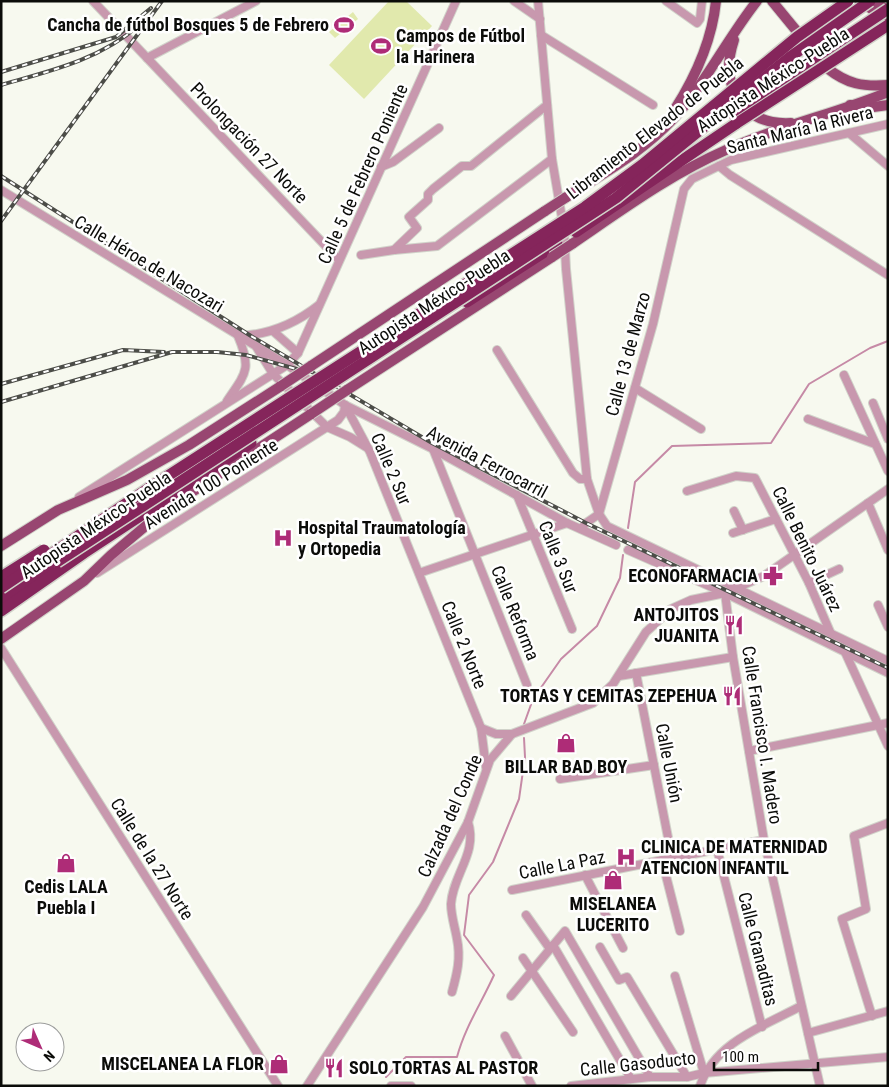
<svg xmlns="http://www.w3.org/2000/svg" width="889" height="1087" font-family="'Roboto Condensed',sans-serif">
	<style>
		.green { fill: #e1e9ad }
		.lines { fill: none; stroke-linecap: round; stroke-linejoin: round }
		.stream { stroke: #c68aa6; stroke-width: 2 }
		.minor-casing { stroke: #d1d3ca; stroke-width: 10 }
		.major-casing { stroke: #d1d3ca; stroke-width: 12 }
		.highway-casing { stroke: #d1d3ca; stroke-width: 14 }
		.minor { stroke: #c898ae; stroke-width: 8 }
		.major { stroke: #984671; stroke-width: 10 }
		.highway { stroke: #85255b; stroke-width: 11 }
		.rail-casing { stroke: #4c4d48; stroke-width: 4 }
		.rail { stroke: #fff; stroke-width: 2; stroke-dasharray: 5.5; stroke-linecap: butt }
		.major-bridge-casing { stroke: #d1d3ca; stroke-width: 12; stroke-linecap: butt }
		.highway-bridge-casing { stroke: #d1d3ca; stroke-width: 14; stroke-linecap: butt }
		.major-bridge { stroke: #984671; stroke-width: 10 }
		.highway-bridge { stroke: #85255b; stroke-width: 11 }
		.labels { text-anchor: middle; stroke-width: 5; stroke-linejoin: round; paint-order: stroke }
		.poi-label { font-size: 18px; font-weight: bold; fill: #0b0c09; stroke: #fff; text-anchor: end }
		.street-label { font-size: 18px; fill: #0b0c09; stroke: #fff }
	</style>
	<rect width="100%" height="100%" fill="#f7f9ef"/>
	<g class="green">
		<path d="M389,1H406L432,26L364,99L329,65Z"/>
		<path d="M353,12L358,19L335,38L329,32Z"/>
	</g>
	<g class="lines">
		<g class="stream">
			<path d="M628,528L635,482L672,446L771,443L809,384L870,348L888,341"/>
			<path d="M524,724L533,699L561,659L597,626L620,578L623,555"/>
			<path d="M386,1077L406,1057H457C465,1027 481,1004 494,975L464,935L469,895L493,862L519,799L525,757L524,738"/>
		</g>
		<defs>
			<g id="minor">
				<path d="M93,1L338,259"/>
				<path d="M514,1L540,19"/>
				<path d="M538,1L552,159L564,230L566,269L587,479L599,514L607,526L888,661"/>
				<path d="M666,1L697,23L700,19L702,1"/>
				<path d="M541,35L653,105"/>
				<path d="M147,58L256,1"/>
				<path d="M849,133L888,166"/>
				<path d="M719,166L730,175L888,275"/>
				<path d="M381,167L393,162L439,128"/>
				<path d="M1,190L287,365L345,405L433,449L567,523L616,545"/>
				<path d="M394,250L437,246L552,159"/>
				<path d="M361,255L394,250L417,228L409,217L428,200V194L433,189L462,166H471L547,105"/>
				<path d="M273,331L298,353"/>
				<path d="M257,348L273,374L327,427L350,437L366,447"/>
				<path d="M497,350L573,473L580,479H587"/>
				<path d="M844,375L888,471"/>
				<path d="M635,388L701,429"/>
				<path d="M227,401C246,373 252,369 238,336C269,335 295,324 319,305"/>
				<path d="M873,403L888,439"/>
				<path d="M345,405L370,452L481,728L486,767"/>
				<path d="M808,419L875,444"/>
				<path d="M433,449L527,685"/>
				<path d="M687,491L736,476L755,478L809,583L831,634"/>
				<path d="M517,495L572,629"/>
				<path d="M79,497L287,365L298,353L456,1"/>
				<path d="M868,503L888,550"/>
				<path d="M734,511L743,530"/>
				<path d="M581,529L586,523L599,514L653,324L684,189L692,179L731,160L888,124"/>
				<path d="M733,533L776,519"/>
				<path d="M628,550L725,593L888,673"/>
				<path d="M97,573L338,420L344,412L345,405"/>
				<path d="M419,573L567,523"/>
				<path d="M809,583L839,569"/>
				<path d="M725,593L733,657L764,840L820,1086"/>
				<path d="M878,605L888,627"/>
				<path d="M1,648L278,1086"/>
				<path d="M845,652L888,746"/>
				<path d="M636,673L672,858"/>
				<path d="M619,676L733,657"/>
				<path d="M481,728L496,734H512"/>
				<path d="M749,751L888,723"/>
				<path d="M560,779L654,765"/>
				<path d="M717,849L762,1027"/>
				<path d="M662,860L680,931"/>
				<path d="M585,875L623,948"/>
				<path d="M512,890L764,840"/>
				<path d="M526,915L550,949"/>
				<path d="M553,945L631,1079"/>
				<path d="M600,947L619,980L627,977L687,1077"/>
				<path d="M523,958L573,1032"/>
				<path d="M675,976L704,1073"/>
				<path d="M452,992C457,974 461,958 457,939C455,927 451,916 451,904C453,874 478,853 468,822"/>
				<path d="M511,996L565,931L650,1077"/>
				<path d="M872,1016L842,919L866,909L854,836L888,823"/>
				<path d="M808,1033L888,1011"/>
				<path d="M505,1036L532,1086"/>
				<path d="M307,1086L423,907L468,822L490,760L512,734L593,703L613,684L646,632L671,609L691,600L725,593L764,576L888,489"/>
				<path d="M391,1086H411"/>
				<path d="M571,1086L650,1077H687L704,1073L888,1057"/>
				<path d="M700,1086C715,1042 764,1026 801,1006"/>
			</g>
			<g id="major">
				<path d="M772,1L827,68C847,84 863,87 888,85"/>
				<path d="M860,1L888,20"/>
				<path d="M874,1L888,11"/>
				<path d="M734,40C728,58 726,79 737,95"/>
				<path d="M850,105L866,108L888,105"/>
				<path d="M675,109C696,76 712,41 716,1"/>
				<path d="M746,109C759,121 774,124 791,123"/>
				<path d="M565,198C602,174 643,152 673,119C706,83 727,39 757,1"/>
				<path d="M572,244C622,210 671,174 726,150C778,126 835,114 888,92"/>
				<path d="M311,366L545,211"/>
				<path d="M347,390L552,257"/>
				<path d="M1,546L58,510L127,480L189,445L281,386"/>
				<path d="M1,639L84,581L111,555L166,509L311,414"/>
			</g>
			<g id="highway">
				<path d="M576,232L737,123"/>
				<path d="M467,302L557,244"/>
				<path d="M1,600L49,567"/>
				<path d="M1,611L84,553L251,443"/>
			</g>
		</defs>
		<use href="#minor" class="minor-casing"/>
		<use href="#major" class="major-casing"/>
		<use href="#highway" class="highway-casing"/>
		<use href="#minor" class="minor"/>
		<use href="#major" class="major"/>
		<use href="#highway" class="highway"/>
		<defs>
			<g id="rail">
				<path d="M1,72L116,37L151,8"/>
				<path d="M1,85C50,71 99,60 138,26"/>
				<path d="M1,176L251,336L432,443L586,523L888,668"/>
				<path d="M1,221L162,1"/>
				<path d="M1,384L123,350L164,352"/>
				<path d="M1,402L172,352H217L246,355L300,370"/>
			</g>
		</defs>
		<use href="#rail" class="rail-casing"/>
		<use href="#rail" class="rail"/>
		<defs>
			<g id="major-bridge">
				<path d="M545,211L565,198"/>
				<path d="M552,257L572,244"/>
				<path d="M281,386L311,366"/>
				<path d="M311,414L347,390"/>
			</g>
			<g id="highway-bridge">
				<path d="M731,113L888,9"/>
				<path d="M737,123L888,25"/>
				<path d="M57,562L616,198L790,57L870,1"/>
				<path d="M1,577L44,550"/>
				<path d="M1,588L149,488L585,207L642,165L797,37L848,1"/>
			</g>
		</defs>
		<use href="#major-bridge" class="major-bridge-casing"/>
		<use href="#highway-bridge" class="highway-bridge-casing"/>
		<use href="#major-bridge" class="major-bridge"/>
		<use href="#highway-bridge" class="highway-bridge"/>
	</g>
	<defs>
		<symbol id="stadium-bare" viewBox="-9 -9 18 18"><path d="M0-5a6.5 5 0 1 0 0 10a6.5 5 0 1 0 0-10ZM-3.5-1.8h7v3.6h-7Z" fill="#ae2c77" stroke="#fff" stroke-width="2.5" paint-order="stroke"/></symbol>
		<symbol id="hospital-bare" viewBox="-9 -9 18 18"><path d="M-5-5h3v3.5h4V-5h3V5h-3V1.5h-4V5h-3Z" fill="#ae2c77" stroke="#fff" stroke-width="2.5" paint-order="stroke"/></symbol>
		<symbol id="pharmacy-bare" viewBox="-9 -9 18 18"><path d="M-2-6h4v4h4v4h-4v4h-4v-4h-4v-4h4Z" fill="#ae2c77" stroke="#fff" stroke-width="2.5" paint-order="stroke"/></symbol>
		<symbol id="restaurant-bare" viewBox="-9 -9 18 18"><path d="M-5-6h1v4h1v-4h1v4h1v-4h1v5L-1.5 .5V6h-2V.5L-5-1ZM5-6V6H3V1.5H1.5Q1.5-4 5-6Z" fill="#ae2c77" stroke="#fff" stroke-width="2.5" paint-order="stroke"/></symbol>
		<symbol id="shop-bare" viewBox="-9 -9 18 18"><path d="M-5-2.5h2.3a2.7 3.5 0 0 1 5.4 0H5L5.5 6h-11ZM-1.5-2.5h3a1.5 2.3 0 0 0-3 0Z" fill="#ae2c77" stroke="#fff" stroke-width="2.5" paint-order="stroke"/></symbol>
	</defs>
	<g fill-rule="evenodd">
		<use href="#stadium-bare" x="330" y="11" width="28" height="28"/>
		<use href="#stadium-bare" x="367" y="32" width="28" height="28"/>
		<use href="#hospital-bare" x="269" y="524" width="28" height="28"/>
		<use href="#pharmacy-bare" x="759" y="562" width="28" height="28"/>
		<use href="#restaurant-bare" x="720" y="611" width="28" height="28"/>
		<use href="#restaurant-bare" x="718" y="682" width="28" height="28"/>
		<use href="#shop-bare" x="552" y="729" width="28" height="28"/>
		<use href="#hospital-bare" x="612" y="843" width="28" height="28"/>
		<use href="#shop-bare" x="52" y="849" width="28" height="28"/>
		<use href="#shop-bare" x="599" y="866" width="28" height="28"/>
		<use href="#shop-bare" x="265" y="1050" width="28" height="28"/>
		<use href="#restaurant-bare" x="320" y="1054" width="28" height="28"/>
	</g>
	<g class="labels">
		<g class="poi-label">
			<text x="329" y="31">Cancha de fútbol Bosques 5 de Febrero</text>
			<text x="396" y="42" text-anchor="start">Campos de Fútbol<tspan x="396" dy="21">la Harinera</tspan></text>
			<text x="298" y="534" text-anchor="start">Hospital Traumatología<tspan x="298" dy="21">y Ortopedia</tspan></text>
			<text x="758" y="582">ECONOFARMACIA</text>
			<text x="719" y="621">ANTOJITOS<tspan x="719" dy="21">JUANITA</tspan></text>
			<text x="717" y="702">TORTAS Y CEMITAS ZEPEHUA</text>
			<text x="566" y="773" text-anchor="middle">BILLAR BAD BOY</text>
			<text x="641" y="853" text-anchor="start">CLINICA DE MATERNIDAD<tspan x="641" dy="21">ATENCION INFANTIL</tspan></text>
			<text x="66" y="893" text-anchor="middle">Cedis LALA<tspan x="66" dy="21">Puebla I</tspan></text>
			<text x="613" y="910" text-anchor="middle">MISELANEA<tspan x="613" dy="21">LUCERITO</tspan></text>
			<text x="264" y="1070">MISCELANEA LA FLOR</text>
			<text x="349" y="1074" text-anchor="start">SOLO TORTAS AL PASTOR</text>
		</g>
		<g class="street-label">
			<text transform="translate(773 80) rotate(-33)" y="6">Autopista México-Puebla</text>
			<text transform="translate(655 128) rotate(-38)" y="6">Libramiento Elevado de Puebla</text>
			<text transform="translate(800 130) rotate(-14)" y="6">Santa María la Rivera</text>
			<text transform="translate(249 143) rotate(46)" y="6">Prolongación 27 Norte</text>
			<text transform="translate(363 174) rotate(-66)" y="6">Calle 5 de Febrero Poniente</text>
			<text transform="translate(149 264) rotate(31)" y="6">Calle Héroe de Nacozari</text>
			<text transform="translate(434 302) rotate(-33)" y="6">Autopista México-Puebla</text>
			<text transform="translate(628 354) rotate(-75)" y="6">Calle 13 de Marzo</text>
			<text transform="translate(487 462) rotate(28)" y="6">Avenida Ferrocarril</text>
			<text transform="translate(391 469) rotate(67)" y="6">Calle 2 Sur</text>
			<text transform="translate(211 484) rotate(-32)" y="6">Avenida 100 Poniente</text>
			<text transform="translate(96 525) rotate(-34)" y="6">Autopista México-Puebla</text>
			<text transform="translate(807 549) rotate(64)" y="6">Calle Benito Juárez</text>
			<text transform="translate(558 557) rotate(68)" y="6">Calle 3 Sur</text>
			<text transform="translate(515 613) rotate(68)" y="6">Calle Reforma</text>
			<text transform="translate(464 645) rotate(68)" y="6">Calle 2 Norte</text>
			<text transform="translate(762 735) rotate(81)" y="6">Calle Francisco I. Madero</text>
			<text transform="translate(669 763) rotate(79)" y="6">Calle Unión</text>
			<text transform="translate(450 816) rotate(-66)" y="6">Calzada del Conde</text>
			<text transform="translate(152 859) rotate(58)" y="6">Calle de la 27 Norte</text>
			<text transform="translate(562 865) rotate(-11)" y="6">Calle La Paz</text>
			<text transform="translate(758 949) rotate(76)" y="6">Calle Granaditas</text>
			<text transform="translate(638 1064) rotate(-6)" y="6">Calle Gasoducto</text>
		</g>
	</g>
	<rect width="889" height="1087" fill="none" stroke="#0b0c09" stroke-width="5"/>
	<g transform="translate(40 1047) rotate(135)"><circle r="24" fill="#ffffff" stroke="#9d9e9d"/>
	<path d="M0-4L9 19L0 12L-9 19Z" fill="#ae2c77"/>
	<text y="-8" font-size="14" font-weight="bold" text-anchor="middle" fill="#0b0c09">N</text>
	</g>
	<path d="M714 1062v8h104v-8" fill="none" stroke="#0b0c09" stroke-width="2.5"/>
	<text x="722" y="1062" font-size="15" fill="#0b0c09" stroke="#ffffff" stroke-width="4" paint-order="stroke">100 m</text>
</svg>
